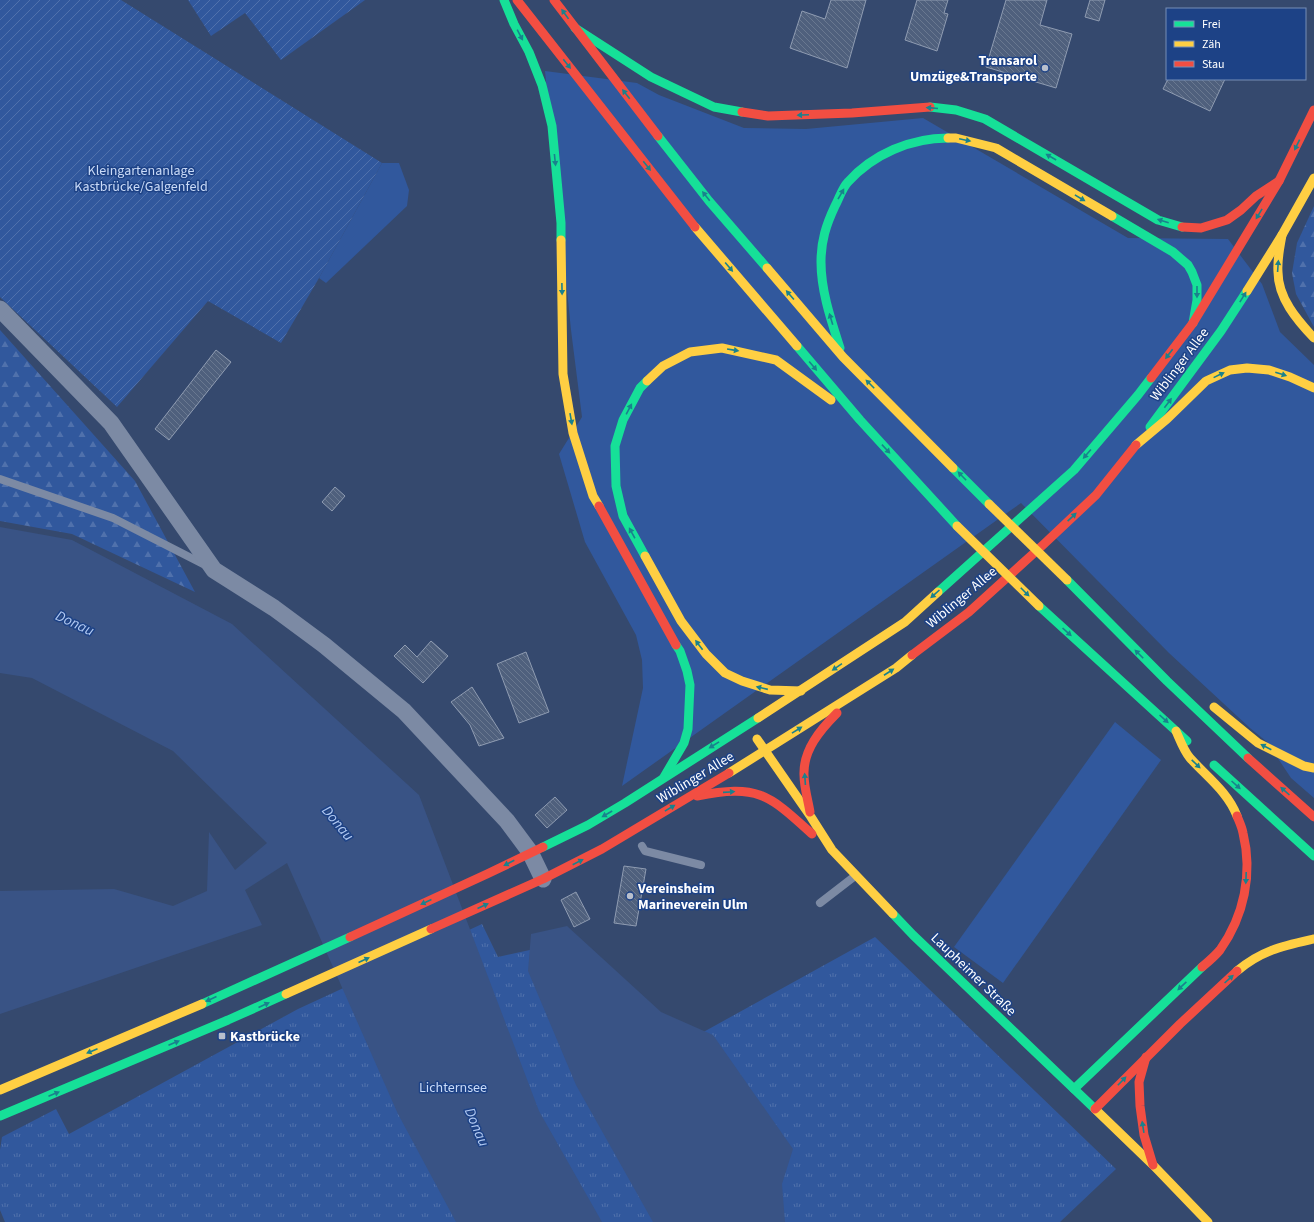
<svg xmlns="http://www.w3.org/2000/svg" width="1314" height="1222" font-family="'Source Sans 3',sans-serif">
	<style>
		.grass { fill: #31589d }
		.forest { fill: url(#forest-firs) }
		.park { fill: url(#park-tufts) }
		.garden { fill: url(#garden-furrows) }
		.water { fill: #395385 }
		.building { fill: url(#building-back-hatch); stroke: #8f9cb2 }
		.lines { fill: none; stroke-linecap: round; stroke-linejoin: round }
		.lane { stroke: #7c8aa4; stroke-width: 8 }
		.street { stroke: #7c8aa4; stroke-width: 17 }
		.fast { stroke: #16e098; stroke-width: 9 }
		.slow { stroke: #ffcf43; stroke-width: 9 }
		.jam { stroke: #f24e42; stroke-width: 9 }
		.slow-bridge { stroke: #ffcf43; stroke-width: 9 }
		.oneway { fill: #1a818d }
		.poi-dot { fill: #b8bfcc; stroke: #1d4286; stroke-width: 1.5 }
		.labels { text-anchor: middle; stroke-width: 3; stroke-linejoin: round; paint-order: stroke }
		.poi-label { font-size: 14px; font-weight: bold; fill: #fff; stroke: #1d4286; text-anchor: start }
		.park-label { font-size: 14px; fill: #cadbf8; stroke: #1d4286 }
		.street-label { font-size: 14px; fill: #fff; stroke: #1d4286 }
		.water-label { font-size: 15px; font-style: italic; fill: #b1c9f2; stroke: #1d4286 }
	</style>
	<defs>
		<pattern id="forest-firs" width="22" height="20" patternUnits="userSpaceOnUse"><rect width="22" height="20" fill="#31589d"/><path d="M5 1l3.5 6h-7zM16 11l3.5 6h-7z" fill="#5071ac"/></pattern>
		<pattern id="park-tufts" width="24" height="20" patternUnits="userSpaceOnUse"><rect width="24" height="20" fill="#31589d"/><path d="M3 7l-1-3M5 7V3M7 7l1-3M15 17l-1-3M17 17v-4M19 17l1-3" fill="none" stroke="#5071ac"/></pattern>
		<pattern id="garden-furrows" width="10" height="10" patternUnits="userSpaceOnUse"><rect width="10" height="10" fill="#31589d"/><path d="M-1 1l2-2M0 10L10 0M9 11l2-2" fill="none" stroke="#5071ac"/></pattern>
		<pattern id="building-back-hatch" width="6" height="6" patternUnits="userSpaceOnUse"><rect width="6" height="6" fill="#4f607d"/><path d="M-1 5l2 2M0 0l6 6M5-1l2 2" fill="none" stroke="#697890"/></pattern>
	</defs>
	<rect width="100%" height="100%" fill="#35496e"/>
	<g class="grass">
		<path d="M545,71L637,83L659,95L744,128L806,129L923,118L1128,238L1228,239L1262,284L1280,332L1314,365V798L1291,778L1267,742L1250,728L1169,653L1021,503L622,786L643,688L642,660L636,635L585,542L559,454L582,417L571,330Z"/>
		<path d="M382,163H399L409,190L407,206L326,283L319,278Z"/>
		<path d="M1115,722L1161,760L1003,983L954,947Z"/>
	</g>
	<g class="forest">
		<path d="M1314,206V327L1296,294L1292,273L1297,243Z"/>
		<path d="M0,330L135,481L195,592L72,534L0,521Z"/>
	</g>
	<path class="park" d="M482,924L498,957L580,939L689,1040L875,937L1116,1169L1060,1222H5L0,1210V1150L2,1137L56,1109L69,1134L298,1009Z"/>
	<g class="garden">
		<path d="M0,0H121L382,163L319,278L281,343L208,301L117,407L0,297Z"/>
		<path d="M188,0H365L281,60L245,13L211,36Z"/>
	</g>
	<g class="water">
		<path d="M0,527L72,540L232,624L419,795L539,1111L602,1222H456L398,1114L287,863L245,890L262,925L0,1014V891L114,889L173,906L207,891L209,832L235,870L267,843L173,751L32,678L0,673Z"/>
		<path d="M567,926L661,1012L713,1035L793,1149L782,1184L785,1222H653L576,1085L528,971L531,934Z"/>
	</g>
	<g class="building">
		<path d="M831,0H866L847,68L790,48L802,11L825,19Z"/>
		<path d="M917,0H948L944,13L948,14L937,51L905,40Z"/>
		<path d="M1006,0H1047L1040,25L1072,34L1056,88L986,67Z"/>
		<path d="M1090,0H1105L1099,21L1085,17Z"/>
		<path d="M1168,79H1225L1210,111L1163,89Z"/>
		<path d="M216,350L231,362L169,440L155,429Z"/>
		<path d="M335,487L345,496L332,511L322,502Z"/>
		<path d="M431,641L448,656L423,683L394,656L405,645L417,657Z"/>
		<path d="M526,652L549,712L519,723L497,664Z"/>
		<path d="M472,687L504,738L479,746L470,725L451,702Z"/>
		<path d="M555,797L567,810L547,828L535,815Z"/>
		<path d="M624,866L646,869L636,926L614,923Z"/>
		<path d="M576,892L590,919L574,927L561,900Z"/>
	</g>
	<g class="lines">
		<g class="lane">
			<path d="M0,479L113,518L207,566"/>
			<path d="M642,846L645,851L701,865"/>
			<path d="M820,903L855,876"/>
		</g>
		<path class="street" d="M0,309L111,423L214,570L274,608L324,645L404,711L507,821L530,852L543,879"/>
		<g class="fast">
			<path d="M504,0L514,24L529,52L542,85L552,126L561,223V240"/>
			<path d="M575,28L651,77L714,107L742,112"/>
			<path d="M930,107L956,110L985,119L1158,220L1182,227"/>
			<path d="M658,136L709,201L767,268"/>
			<path d="M1112,216L1173,252L1188,265L1192,272L1197,285V300L1193,323"/>
			<path d="M797,346L860,420L957,526"/>
			<path d="M840,348C831,320 821,291 821,262C821,241 826,225 835,206C839,199 842,188 848,182C873,154 911,138 948,138"/>
			<path d="M1150,427L1221,331L1247,291"/>
			<path d="M953,468L989,504"/>
			<path d="M645,556L623,516L616,486L615,446L623,420L640,388L647,381"/>
			<path d="M1067,580L1167,681L1248,758"/>
			<path d="M938,592L1074,470L1138,395L1151,378"/>
			<path d="M1039,606L1187,741"/>
			<path d="M1214,765L1314,856"/>
			<path d="M664,777L684,743L688,729L690,685L687,671L680,651L676,645"/>
			<path d="M543,847L588,825L625,803L758,718"/>
			<path d="M893,914L913,935L1095,1109"/>
			<path d="M202,1004L350,937"/>
			<path d="M1074,1089L1202,967"/>
			<path d="M0,1116L228,1020L286,994"/>
		</g>
		<g class="slow">
			<path d="M948,138H956L996,148L1112,216"/>
			<path d="M695,227L797,346"/>
			<path d="M1282,235C1280,247 1277,259 1278,272C1278,298 1297,320 1314,338"/>
			<path d="M561,240L563,374L573,433L593,496L599,506"/>
			<path d="M767,268L843,357L953,468"/>
			<path d="M1247,291L1282,235L1314,178"/>
			<path d="M647,381L663,366L690,352L722,348L776,360L831,400"/>
			<path d="M1136,445L1167,419L1206,381L1230,370L1247,368L1269,370L1290,377L1314,388"/>
			<path d="M645,556L681,621L706,654L725,673L742,681L770,690L801,691"/>
			<path d="M1214,707L1258,743L1304,766L1314,768"/>
			<path d="M758,718L905,622L938,592"/>
			<path d="M1176,731C1180,740 1184,751 1190,758C1206,776 1228,792 1237,816"/>
			<path d="M757,739L811,817L832,850L893,914"/>
			<path d="M729,773L896,668L912,655"/>
			<path d="M1237,971C1262,950 1283,946 1314,939"/>
			<path d="M286,994L431,929"/>
			<path d="M0,1090L202,1004"/>
			<path d="M1095,1109L1153,1165L1208,1222"/>
		</g>
		<g class="jam">
			<path d="M517,0L695,227"/>
			<path d="M554,0L658,136"/>
			<path d="M742,112L768,116L852,113L930,107"/>
			<path d="M1182,227L1201,228L1227,220L1241,210L1256,196L1279,181"/>
			<path d="M1193,323L1279,181L1314,110"/>
			<path d="M1151,378L1193,323"/>
			<path d="M599,506L676,645"/>
			<path d="M912,655L969,612L1044,544L1096,495L1136,445"/>
			<path d="M1248,758L1314,817"/>
			<path d="M697,796C758,784 768,794 812,834"/>
			<path d="M810,812C808,800 804,787 804,775C803,750 820,730 837,713"/>
			<path d="M431,929L543,879L602,849L729,773"/>
			<path d="M350,937L487,874L543,847"/>
			<path d="M1202,967C1208,962 1215,956 1220,950C1244,916 1253,874 1243,833C1242,827 1239,821 1237,816"/>
			<path d="M1146,1057L1139,1082L1140,1106L1144,1135L1153,1165"/>
			<path d="M1095,1109L1180,1024L1237,971"/>
		</g>
		<g class="slow-bridge">
			<path d="M989,504L1067,580"/>
			<path d="M957,526L1039,606"/>
		</g>
	</g>
	<defs><path id="oneway-solid" d="M-6-.8H1V-3.2L6.5 0L1 3.2V.8H-6Z"/></defs>
	<g class="oneway">
		<use href="#oneway-solid" transform="translate(565 14) rotate(-126)"/>
		<use href="#oneway-solid" transform="translate(520 35) rotate(62)"/>
		<use href="#oneway-solid" transform="translate(567 64) rotate(52)"/>
		<use href="#oneway-solid" transform="translate(626 94) rotate(-128)"/>
		<use href="#oneway-solid" transform="translate(932 108) rotate(-175)"/>
		<use href="#oneway-solid" transform="translate(803 115) rotate(178)"/>
		<use href="#oneway-solid" transform="translate(965 140) rotate(12)"/>
		<use href="#oneway-solid" transform="translate(1297 145) rotate(116)"/>
		<use href="#oneway-solid" transform="translate(1051 157) rotate(-150)"/>
		<use href="#oneway-solid" transform="translate(555 160) rotate(84)"/>
		<use href="#oneway-solid" transform="translate(647 166) rotate(52)"/>
		<use href="#oneway-solid" transform="translate(841 194) rotate(-60)"/>
		<use href="#oneway-solid" transform="translate(706 196) rotate(-128)"/>
		<use href="#oneway-solid" transform="translate(1080 198) rotate(31)"/>
		<use href="#oneway-solid" transform="translate(1259 214) rotate(121)"/>
		<use href="#oneway-solid" transform="translate(1163 221) rotate(-162)"/>
		<use href="#oneway-solid" transform="translate(1278 266) rotate(-86)"/>
		<use href="#oneway-solid" transform="translate(729 267) rotate(50)"/>
		<use href="#oneway-solid" transform="translate(562 289) rotate(89)"/>
		<use href="#oneway-solid" transform="translate(1197 292) rotate(90)"/>
		<use href="#oneway-solid" transform="translate(790 295) rotate(-131)"/>
		<use href="#oneway-solid" transform="translate(1243 297) rotate(-58)"/>
		<use href="#oneway-solid" transform="translate(831 319) rotate(-107)"/>
		<use href="#oneway-solid" transform="translate(733 350) rotate(9)"/>
		<use href="#oneway-solid" transform="translate(1169 354) rotate(127)"/>
		<use href="#oneway-solid" transform="translate(813 366) rotate(50)"/>
		<use href="#oneway-solid" transform="translate(1281 374) rotate(18)"/>
		<use href="#oneway-solid" transform="translate(1219 375) rotate(-26)"/>
		<use href="#oneway-solid" transform="translate(870 384) rotate(-135)"/>
		<use href="#oneway-solid" transform="translate(1168 403) rotate(-53)"/>
		<use href="#oneway-solid" transform="translate(629 409) rotate(-62)"/>
		<use href="#oneway-solid" transform="translate(571 419) rotate(80)"/>
		<use href="#oneway-solid" transform="translate(886 449) rotate(47)"/>
		<use href="#oneway-solid" transform="translate(1087 454) rotate(131)"/>
		<use href="#oneway-solid" transform="translate(962 476) rotate(-134)"/>
		<use href="#oneway-solid" transform="translate(1072 517) rotate(-43)"/>
		<use href="#oneway-solid" transform="translate(632 533) rotate(-119)"/>
		<use href="#oneway-solid" transform="translate(1025 592) rotate(45)"/>
		<use href="#oneway-solid" transform="translate(935 594) rotate(138)"/>
		<use href="#oneway-solid" transform="translate(1067 632) rotate(42)"/>
		<use href="#oneway-solid" transform="translate(699 645) rotate(-127)"/>
		<use href="#oneway-solid" transform="translate(1139 654) rotate(-135)"/>
		<use href="#oneway-solid" transform="translate(837 667) rotate(146)"/>
		<use href="#oneway-solid" transform="translate(889 672) rotate(-33)"/>
		<use href="#oneway-solid" transform="translate(762 688) rotate(-167)"/>
		<use href="#oneway-solid" transform="translate(1164 719) rotate(42)"/>
		<use href="#oneway-solid" transform="translate(797 730) rotate(-32)"/>
		<use href="#oneway-solid" transform="translate(714 745) rotate(148)"/>
		<use href="#oneway-solid" transform="translate(1266 747) rotate(-153)"/>
		<use href="#oneway-solid" transform="translate(1196 764) rotate(44)"/>
		<use href="#oneway-solid" transform="translate(805 779) rotate(-94)"/>
		<use href="#oneway-solid" transform="translate(1236 785) rotate(42)"/>
		<use href="#oneway-solid" transform="translate(1285 791) rotate(-138)"/>
		<use href="#oneway-solid" transform="translate(729 792) rotate(-4)"/>
		<use href="#oneway-solid" transform="translate(670 808) rotate(-31)"/>
		<use href="#oneway-solid" transform="translate(607 814) rotate(150)"/>
		<use href="#oneway-solid" transform="translate(578 862) rotate(-27)"/>
		<use href="#oneway-solid" transform="translate(509 863) rotate(153)"/>
		<use href="#oneway-solid" transform="translate(1246 878) rotate(92)"/>
		<use href="#oneway-solid" transform="translate(426 902) rotate(155)"/>
		<use href="#oneway-solid" transform="translate(483 906) rotate(-24)"/>
		<use href="#oneway-solid" transform="translate(364 960) rotate(-24)"/>
		<use href="#oneway-solid" transform="translate(1229 979) rotate(-42)"/>
		<use href="#oneway-solid" transform="translate(1182 986) rotate(137)"/>
		<use href="#oneway-solid" transform="translate(211 999) rotate(156)"/>
		<use href="#oneway-solid" transform="translate(264 1005) rotate(-24)"/>
		<use href="#oneway-solid" transform="translate(174 1043) rotate(-23)"/>
		<use href="#oneway-solid" transform="translate(92 1051) rotate(157)"/>
		<use href="#oneway-solid" transform="translate(1122 1081) rotate(-46)"/>
		<use href="#oneway-solid" transform="translate(54 1094) rotate(-23)"/>
		<use href="#oneway-solid" transform="translate(1143 1127) rotate(-99)"/>
	</g>
	<g class="poi-dot">
		<circle cx="1045" cy="68" r="4"/>
		<circle cx="630" cy="896" r="4"/>
		<rect x="218" y="1032" width="8" height="8" rx="2"/>
	</g>
	<g class="labels">
		<g class="poi-label">
			<text x="1037" y="65" text-anchor="end">Transarol<tspan x="1037" dy="16">Umzüge&amp;Transporte</tspan></text>
			<text x="638" y="893">Vereinsheim<tspan x="638" dy="16">Marineverein Ulm</tspan></text>
			<text x="230" y="1041">Kastbrücke</text>
		</g>
		<g class="park-label">
			<text x="141" y="175">Kleingartenanlage<tspan x="141" dy="16">Kastbrücke/Galgenfeld</tspan></text>
			<text x="453" y="1092">Lichternsee</text>
		</g>
		<g class="street-label">
			<text transform="translate(1179 364) rotate(-53)" y="5">Wiblinger Allee</text>
			<text transform="translate(961 597) rotate(-40)" y="5">Wiblinger Allee</text>
			<text transform="translate(695 777) rotate(-31)" y="5">Wiblinger Allee</text>
			<text transform="translate(974 974) rotate(44)" y="5">Laupheimer Straße</text>
		</g>
		<g class="water-label">
			<text transform="translate(75 623) rotate(25)" y="5">Donau</text>
			<text transform="translate(338 823) rotate(50)" y="5">Donau</text>
			<text transform="translate(477 1127) rotate(67)" y="5">Donau</text>
		</g>
	</g>
	<rect x="1166" y="8" width="140" height="72" fill="#1d4286" stroke="#778eb6"/>
	<rect x="1174" y="21" width="20" height="6" fill="#16e098" stroke="#778eb6"/>
	<text x="1202" y="28" font-size="12" fill="#ffffff">Frei</text>
	<rect x="1174" y="41" width="20" height="6" fill="#ffcf43" stroke="#778eb6"/>
	<text x="1202" y="48" font-size="12" fill="#ffffff">Zäh</text>
	<rect x="1174" y="61" width="20" height="6" fill="#f24e42" stroke="#778eb6"/>
	<text x="1202" y="68" font-size="12" fill="#ffffff">Stau</text>
</svg>
